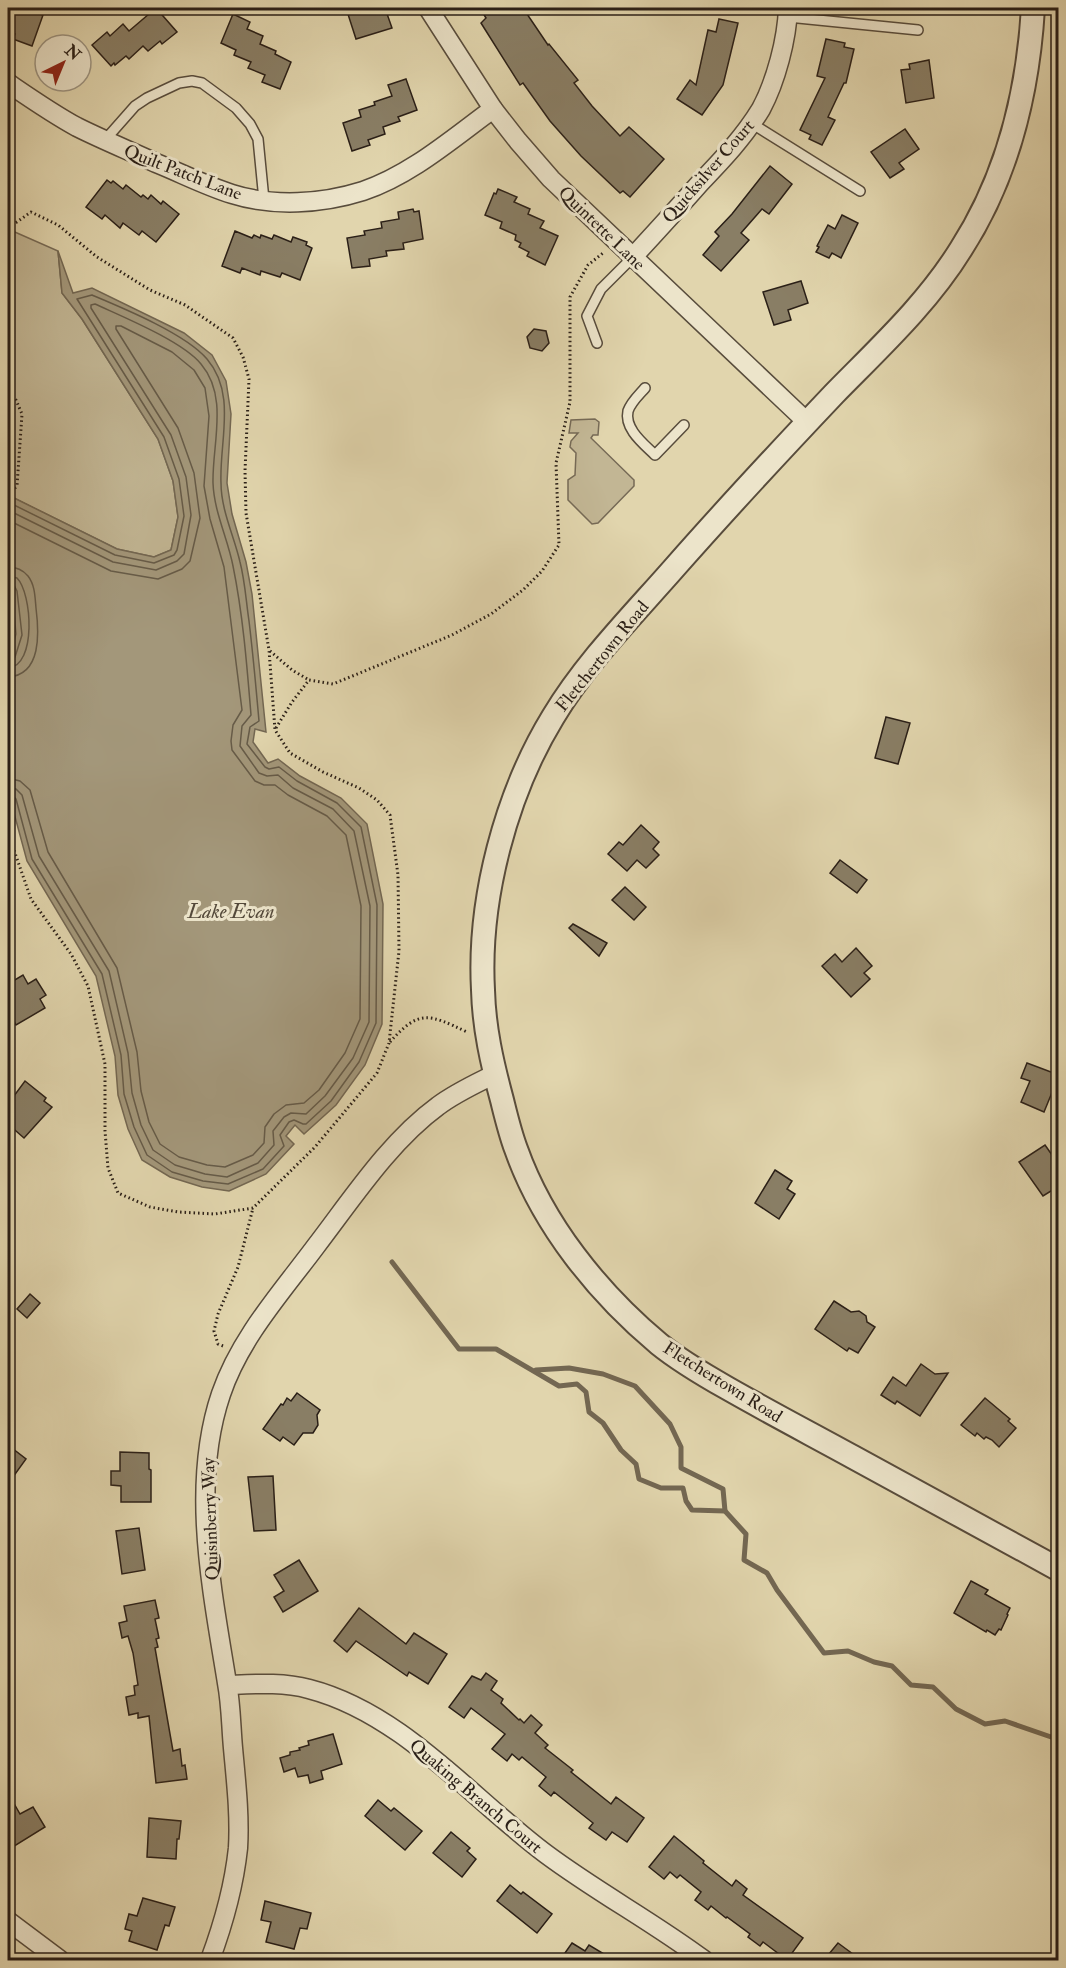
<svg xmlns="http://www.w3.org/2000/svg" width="1066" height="1968" font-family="'IM FELL Double Pica',serif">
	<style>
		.green { fill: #c2b694; stroke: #766a56; stroke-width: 1.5 }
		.water { fill: #a3977a; stroke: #736752; stroke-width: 1.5 }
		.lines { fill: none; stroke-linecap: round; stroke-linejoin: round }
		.shore { stroke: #665b48; stroke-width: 1.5 }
		.stream { stroke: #736752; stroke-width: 5 }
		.building { fill: #897e65; stroke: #2a1f17; stroke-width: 1.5 }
		.service-casing { stroke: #584c3c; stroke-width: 12 }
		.minor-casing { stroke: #584c3c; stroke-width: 21 }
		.tertiary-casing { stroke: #584c3c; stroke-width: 26 }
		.path { stroke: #2a1f17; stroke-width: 3; stroke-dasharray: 1.5 3; stroke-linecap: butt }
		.service { stroke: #ece4ca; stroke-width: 9 }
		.minor { stroke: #ece4ca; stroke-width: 18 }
		.tertiary { stroke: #ece4ca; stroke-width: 22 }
		.labels { text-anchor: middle; stroke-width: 6; stroke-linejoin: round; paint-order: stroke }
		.street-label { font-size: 18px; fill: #2a1f17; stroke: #ece4ca }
		.water-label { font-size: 20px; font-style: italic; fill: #54493a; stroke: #ece4ca }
	</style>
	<rect width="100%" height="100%" fill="#e1d5ad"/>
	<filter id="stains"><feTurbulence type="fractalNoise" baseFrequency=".00333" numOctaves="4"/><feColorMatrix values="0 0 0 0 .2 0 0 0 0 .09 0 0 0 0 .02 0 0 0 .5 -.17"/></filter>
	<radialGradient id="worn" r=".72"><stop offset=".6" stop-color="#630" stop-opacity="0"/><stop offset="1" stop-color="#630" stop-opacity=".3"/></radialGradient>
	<g class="green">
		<path d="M8,229L58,251L62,293L82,319L158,439L173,481L178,517L171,550L154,557L117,549L8,495Z"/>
		<path d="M595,419L599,422L598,435H593L591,438L634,480V486L598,523L592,524L568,500V480L575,475L576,453L570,447L571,441L578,433H569L571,420Z"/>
	</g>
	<path class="water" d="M58,251L73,293L92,288L184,333L212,355L226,381L231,414L227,483L232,514L246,562L252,594L266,732L255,729L253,742L268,763L278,759L300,776L341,798L367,824L383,904L382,1024L365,1065L336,1105L304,1134L295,1125L286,1136L294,1144L266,1174L229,1191L202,1187L170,1177L142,1160L128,1129L118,1095L115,1056L96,976L27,861L8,791V662L16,634L12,593L8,584V495L117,549L154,557L171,550L178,517L173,481L158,439L82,319L62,293Z"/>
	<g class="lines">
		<g class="shore">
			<path d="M8,502L115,555L154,563L174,555L177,550L184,516L179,479L164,437L77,299L92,295C123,308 186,334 207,359C237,394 219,442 221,483C221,510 234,536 240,562C245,581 246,601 249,621C253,654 256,687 259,721L250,727L247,744L265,767L269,769L279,767L297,781L337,803L361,827L377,905L376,1023L359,1062L331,1101L306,1124H303L294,1120L289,1122L280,1135L284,1146L263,1169L228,1184L203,1181L172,1172L147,1155L134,1127L124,1094L121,1055L102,974L32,859L16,799L12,795H8"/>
			<path d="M8,510L113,562L156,570L177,561L184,554L191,515L186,477L171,435L91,308V305L95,304C123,317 182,341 201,364C229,397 212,444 213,483C214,512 228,539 233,566C243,615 247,666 251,715L242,726L240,746L259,773L267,776L278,775L293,788L333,809L354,831L370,906L369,1022L353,1058L325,1096L306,1114L291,1113L284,1117L273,1131L274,1145L258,1163L227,1177L205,1174L175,1165L153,1150L141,1125L132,1093L128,1053L109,971L39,856L22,795L16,789L8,787"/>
			<path d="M8,520L111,571L158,579L182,569L190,561L200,518L194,473L178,428L116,329V326H121L172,352L194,370L205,388L209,416L204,486L210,519L224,567L242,710L233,725L231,741L232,750L255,781L264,785H275L288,795L327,816L346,835L361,906L360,1019L345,1053L319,1090L304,1103L286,1105L274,1114L265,1127L264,1143L253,1155L225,1167L207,1165L179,1157L160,1144L149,1122L141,1091L137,1052L117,968L48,852L30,790L20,781L8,778"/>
			<path d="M8,567C16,567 23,570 28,576C35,585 35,597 36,608C39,632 42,675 8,677"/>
			<path d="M8,576L17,578C32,593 37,666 8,668"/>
			<path d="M8,584L14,585L17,591L22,635L15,657L8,660"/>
		</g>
		<g class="stream">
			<path d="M392,1262L459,1349H496L559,1386L577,1384L586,1392L589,1412L603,1423L621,1450L636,1464L639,1479L661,1488H683L686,1501L692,1510L725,1511L746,1534L744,1560L767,1573L777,1590L824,1653L848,1651L874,1662L892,1666L911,1685L933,1687L956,1709L985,1724L1005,1721L1054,1738L1058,1737"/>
			<path d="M536,1370L569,1368L603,1374L635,1386L670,1424L681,1447V1468L723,1489L725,1511"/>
		</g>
	</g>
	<g class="building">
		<path d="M8,8H21L43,15L32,46L13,39L15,34L8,32Z"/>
		<path d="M156,8L177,32L162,44L160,41L148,51L143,46L129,59L126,56L115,65L114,63L111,66L92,45L107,32L110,36L123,24L129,31Z"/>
		<path d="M346,8H381V10L385,8L392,28L356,39Z"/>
		<path d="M480,8H523L548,45L549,44L578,80L574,83L592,106L620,136L629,127L664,159L630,197L623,191L620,193L581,156L550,121L523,83L520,85L481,23L486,18Z"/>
		<path d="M233,14L250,22L247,29L263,36L260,44L276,51L275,54L291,62L280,89L262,82L265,75L248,68L251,62L234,55L236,50L221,43Z"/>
		<path d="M719,19L738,23L723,85L702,115L677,99L690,80L696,85L708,30L716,32Z"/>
		<path d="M826,39L845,43L844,47L854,49L846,83H844L828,117L835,120L822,145L809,139L811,135L800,130L825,78L817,76Z"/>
		<path d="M929,60L934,98L906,103L901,70L910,69L909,64Z"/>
		<path d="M406,79L417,110L398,117L400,121L383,127L385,134L368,140L370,145L352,151L343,123L361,117L359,110L375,105L374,102L392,96L388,85Z"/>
		<path d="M905,129L919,149L899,163L904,169L890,178L871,152Z"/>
		<path d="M770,166L792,184L769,214L762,209L741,233L749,240L721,271L703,255L719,236L715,232L732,214Z"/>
		<path d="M107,180L111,183L113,181L123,189L126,185L141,197L143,195L148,199L151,195L161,204L163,201L179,214L156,242L142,231L139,235L123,223L120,228L105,215L102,219L86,207Z"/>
		<path d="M498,189L517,197L514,202L530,209L528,214L544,221L540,228L558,236L545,265L527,256L529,252L519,247L521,243L515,240L516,235L500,228L502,222L485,215L494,193L496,194Z"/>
		<path d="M413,209L414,212L419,211L423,239L403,243L404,249L386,251L387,256L369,259L370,266L352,268L347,238L365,235L364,231L382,228L381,222L399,219L398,212Z"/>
		<path d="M842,215L858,223L841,258L832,253L829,258L816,252L819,247L817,246L828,225L835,229Z"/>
		<path d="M235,231L252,238L254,235L260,238L261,235L272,239L274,235L291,242L293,237L307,242L306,245L312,248L300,280L282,273L280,277L261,271L260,275L242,268L240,273L222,266Z"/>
		<path d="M801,281L808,303L788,310L791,320L774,325L763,292Z"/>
		<path d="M534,329L546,331L549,343L542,351L530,348L527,337Z"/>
		<path d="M886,717L910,723L898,764L875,758Z"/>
		<path d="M641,825L659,842L653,849L659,855L646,868L637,860L627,871L608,854L619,842L623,845Z"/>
		<path d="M840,860L867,880L857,893L830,873Z"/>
		<path d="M625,887L646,907L634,920L612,900Z"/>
		<path d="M573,924L607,943L599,956L569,928Z"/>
		<path d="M856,948L872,966L864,973L870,979L851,997L822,966L835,954L842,962Z"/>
		<path d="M23,975L28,984L36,979L46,995L40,999L45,1008L16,1025L8,1010V984Z"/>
		<path d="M1027,1063L1059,1075V1092L1053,1090L1044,1112L1021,1102L1030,1081L1021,1078Z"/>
		<path d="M25,1081L46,1098L44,1101L52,1107L24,1138L8,1124V1104Z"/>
		<path d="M1045,1145L1059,1165V1186L1043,1196L1019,1162Z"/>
		<path d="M775,1170L792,1181L787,1189L795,1194L779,1219L755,1203Z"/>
		<path d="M30,1294L40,1303L27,1318L17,1309Z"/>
		<path d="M834,1301L851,1312L859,1311L866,1316L867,1322L875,1327L858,1353L849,1348L847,1351L815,1329Z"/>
		<path d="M921,1364L935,1374L948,1373L920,1416L897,1401L895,1404L881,1395L893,1377L906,1386Z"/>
		<path d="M297,1393L320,1410L317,1415L318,1425L313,1433H303L294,1445L283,1437L280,1441L263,1429L281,1404L283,1405L287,1398L291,1401Z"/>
		<path d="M985,1398L1010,1419L1008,1421L1016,1428L999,1447L992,1440L986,1437L984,1439L977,1433L975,1436L961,1425Z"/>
		<path d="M8,1445L26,1459L8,1484Z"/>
		<path d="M120,1452L149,1453V1469L151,1470V1502H121V1486L111,1485V1471H120Z"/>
		<path d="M273,1476L276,1530L254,1531L248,1477Z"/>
		<path d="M139,1528L145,1570L122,1574L116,1531Z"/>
		<path d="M299,1560L318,1591L283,1612L274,1597L284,1591L274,1575Z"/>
		<path d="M971,1581L988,1590L985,1594L1010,1608L1007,1614L1008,1615L1001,1630L999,1629L995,1635L987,1630L986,1632L954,1613Z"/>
		<path d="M155,1600L159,1618L155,1619L159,1638L156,1639L158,1647L155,1648L170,1734L173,1751L180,1749L182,1766L185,1765L187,1779L156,1783L149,1716L138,1718V1713L129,1715L126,1697L135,1695L134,1686L138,1685L133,1653L128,1636L122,1638L119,1623L127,1621L124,1606Z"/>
		<path d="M359,1608L406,1644L414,1633L447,1654L428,1684L409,1672L407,1676L356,1641L347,1652L334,1641Z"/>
		<path d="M486,1673L497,1681L491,1690L503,1699L501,1703L519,1720L520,1719L524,1723L531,1715L542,1725L535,1733L548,1745L545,1748L573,1770L571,1772L611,1804L616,1797L644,1818L627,1842L612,1832L606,1840L589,1828L593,1823L554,1792L551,1796L539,1786L546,1777L522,1757L519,1760L512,1754L507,1761L492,1749L505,1734L471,1708L464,1718L449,1707L472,1676L481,1680Z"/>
		<path d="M333,1734L342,1764L321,1771L323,1779L310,1783L308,1775L298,1777L295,1768L284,1772L280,1758L290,1755V1752L300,1750L299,1748L309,1745L308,1741Z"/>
		<path d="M8,1793L20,1814L33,1807L45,1827L8,1850Z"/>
		<path d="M378,1800L391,1811L394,1808L422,1831L405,1850L365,1816Z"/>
		<path d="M149,1818L181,1821L179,1839H177L176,1859L147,1857Z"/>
		<path d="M451,1832L470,1848L467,1851L476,1859L462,1877L433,1853Z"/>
		<path d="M674,1836L704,1861L703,1863L732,1886L736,1880L747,1889L743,1895L803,1938L787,1960L763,1942L760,1946L748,1937L750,1934L727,1917L726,1918L711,1906L708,1910L695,1900L701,1892L680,1875L677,1878L670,1872L664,1879L649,1867Z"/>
		<path d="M510,1885L521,1894L523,1892L552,1914L537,1933L497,1901Z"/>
		<path d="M143,1898L175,1907L169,1926L165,1925L157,1950L129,1941L132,1931L125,1929L129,1914L137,1916Z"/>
		<path d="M265,1901L311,1913L307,1929L300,1928L294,1949L266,1942L271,1922L261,1920Z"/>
		<path d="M572,1943L585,1951L589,1945L614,1960H560Z"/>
		<path d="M838,1943L861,1960H824Z"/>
	</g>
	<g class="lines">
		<defs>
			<g id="service">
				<path d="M788,17L918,30"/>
				<path d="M751,123L860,191"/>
				<path d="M105,140L135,106L147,98L179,83L192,81L202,83L236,108L250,124L258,139L264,200"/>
				<path d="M597,343L587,316L601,289L632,258"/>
				<path d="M645,388C639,395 631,402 628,411C624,429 644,444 655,455L684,425"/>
			</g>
			<g id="minor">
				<path d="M428,8L493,109L518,141L551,179L807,422"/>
				<path d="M8,83C30,98 53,114 77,127C103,140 130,151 156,163C181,173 206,186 232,194C273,207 322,204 363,191C411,175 453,138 493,109"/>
				<path d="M632,258C655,233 678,208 700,183C722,160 744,137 761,109C776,81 787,39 788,8"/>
				<path d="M228,1685C255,1684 283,1682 309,1689C402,1713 471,1798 546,1854C597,1892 653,1922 704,1960"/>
				<path d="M8,1921L60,1960"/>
				<path d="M210,1960C223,1925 234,1886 238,1848C240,1815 236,1781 233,1748C231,1726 231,1704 227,1683C212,1590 190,1485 221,1394C240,1338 281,1293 316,1246C352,1199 390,1141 438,1106C455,1093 475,1084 495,1074"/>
			</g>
			<path id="tertiary" d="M1033,8C1028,93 1008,176 961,249C927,304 879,348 834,394C780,451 727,508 675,567C633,615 586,662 553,717C506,794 478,899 483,990C484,1028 492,1063 502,1100C506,1116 510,1133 516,1149C543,1225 598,1293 659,1344C680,1361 704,1375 727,1388C769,1412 811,1434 853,1457C921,1494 990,1532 1058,1569"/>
		</defs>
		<use href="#service" class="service-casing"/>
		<use href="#minor" class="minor-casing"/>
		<use href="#tertiary" class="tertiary-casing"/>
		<g class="path">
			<path d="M8,221L14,224L31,212L58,225L97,257L150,290L185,305L233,338L243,357L249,379L245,471L246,513L269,650L275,730L290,753L323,772L359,788L377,800L390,815L398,875L399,951L389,1043L377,1073L315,1147L253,1208L215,1214L178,1212L150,1207L118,1193L108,1168L105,1131V1064L88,986L71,954L31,899L8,833"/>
			<path d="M8,232L14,224"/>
			<path d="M8,388L16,400L22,414L17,486L8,495"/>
			<path d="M270,651L292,670L309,680"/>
			<path d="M276,728L292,702L309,680L333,684L452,635L491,614L523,590L542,571L559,545L556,463L570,402V297L588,265L603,253"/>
			<path d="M390,1042C419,1009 429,1014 467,1032"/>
			<path d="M223,1346L218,1344L214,1331L218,1314L238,1267L253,1208"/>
		</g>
		<use href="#service" class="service"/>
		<use href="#minor" class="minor"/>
		<use href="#tertiary" class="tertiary"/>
	</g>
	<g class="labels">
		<g class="street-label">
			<text transform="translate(708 171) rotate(-49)" y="6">Quicksilver Court</text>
			<text transform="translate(183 172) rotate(21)" y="6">Quilt Patch Lane</text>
			<text transform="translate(602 228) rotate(44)" y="6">Quintette Lane</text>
			<text transform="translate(602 656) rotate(-51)" y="6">Fletchertown Road</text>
			<text transform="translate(723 1382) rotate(32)" y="6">Fletchertown Road</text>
			<text transform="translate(210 1519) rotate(-92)" y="6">Quisinberry Way</text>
			<text transform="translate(476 1796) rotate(40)" y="6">Quaking Branch Court</text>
		</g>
		<g class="water-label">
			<text x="231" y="918">Lake Evan</text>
		</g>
	</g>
	<rect width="1066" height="1968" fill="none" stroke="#e1d5ad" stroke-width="30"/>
	<rect x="9" y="9" width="1048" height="1950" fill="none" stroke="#2a1f17" stroke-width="3"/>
	<rect x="15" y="15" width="1036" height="1938" fill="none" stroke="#2a1f17" stroke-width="1.5"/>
	<g transform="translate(63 63) rotate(43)"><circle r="28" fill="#ece4ca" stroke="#9e9582" stroke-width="1.5"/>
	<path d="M0-4.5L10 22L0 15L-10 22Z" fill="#8f2418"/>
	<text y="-9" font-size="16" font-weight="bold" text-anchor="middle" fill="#2a1f17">N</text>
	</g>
	<rect width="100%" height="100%" filter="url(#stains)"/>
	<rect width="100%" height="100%" fill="url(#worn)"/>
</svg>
